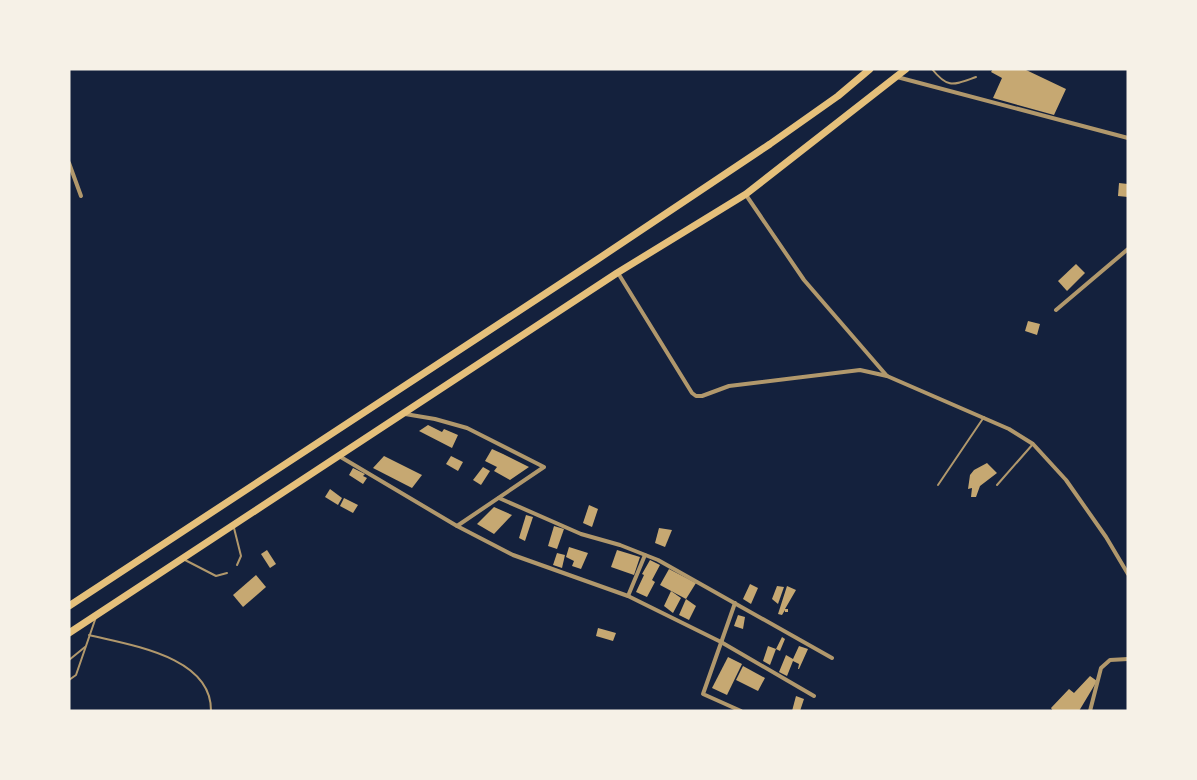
<svg xmlns="http://www.w3.org/2000/svg" width="1197" height="780" font-family="'Golos Text',sans-serif">
	<style>
		.building { fill: #c6a872 }
		.lines { fill: none; stroke-linecap: round; stroke-linejoin: round }
		.service { stroke: #b1986c; stroke-width: 2 }
		.minor { stroke: #b1986c; stroke-width: 4 }
		.trunk { stroke: #e5c07b; stroke-width: 7 }
	</style>
	<rect width="100%" height="100%" fill="#14213d"/>
	<g class="building">
		<path d="M993,69H1024L1066,89L1054,115L993,98L1002,78L991,72Z"/>
		<path d="M1119,183L1128,184V197L1118,196Z"/>
		<path d="M1076,264L1085,273L1067,291L1058,281Z"/>
		<path d="M1028,321L1040,324L1037,335L1025,331Z"/>
		<path d="M428,425L442,432L444,429L458,435L452,448L419,431Z"/>
		<path d="M492,449L503,454L529,467L510,480L494,471L497,467L485,461Z"/>
		<path d="M384,456L422,475L412,488L373,468Z"/>
		<path d="M451,456L463,462L458,471L446,464Z"/>
		<path d="M987,463L997,473L980,486L976,497H971L972,488L968,489L970,475L974,470Z"/>
		<path d="M483,467L490,471L481,485L473,480Z"/>
		<path d="M353,468L365,474L363,476L367,478L363,484L349,475Z"/>
		<path d="M330,489L342,498L338,505L325,497Z"/>
		<path d="M344,498L358,505L353,513L340,506Z"/>
		<path d="M589,505L598,509L592,527L583,523Z"/>
		<path d="M494,507L512,515L494,534L477,524Z"/>
		<path d="M526,515L533,517L525,541L519,538Z"/>
		<path d="M554,526L564,529L557,549L548,546Z"/>
		<path d="M659,528L672,530L665,547L655,543Z"/>
		<path d="M569,547L588,553L581,569L572,566L574,561L566,557Z"/>
		<path d="M267,550L276,564L270,568L261,554Z"/>
		<path d="M617,550L640,557L634,575L611,567Z"/>
		<path d="M557,553L565,555L562,568L553,565Z"/>
		<path d="M650,560L660,565L652,580L655,582L647,597L636,592L644,575L642,574Z"/>
		<path d="M669,569L696,583L686,599L660,585Z"/>
		<path d="M256,575L266,587L243,607L233,595Z"/>
		<path d="M750,584L758,588L751,604L743,599Z"/>
		<path d="M777,586L784,587L778,604L772,599Z"/>
		<path d="M787,586L796,590L785,609H788V612H785V610L782,615L778,614Z"/>
		<path d="M671,591L681,598L673,613L664,606Z"/>
		<path d="M686,599L696,606L689,620L679,615Z"/>
		<path d="M738,615L745,617L743,629L734,626Z"/>
		<path d="M598,628L616,633L613,641L596,636Z"/>
		<path d="M782,637L785,639L780,651L776,649L770,665L763,661L768,646L776,649Z"/>
		<path d="M799,646L808,649L799,669H798L799,664L793,661L787,676L779,672L786,655L793,659Z"/>
		<path d="M728,657L742,664L727,695L712,688Z"/>
		<path d="M743,666L765,678L758,691L736,680Z"/>
		<path d="M1090,676L1097,681L1079,711H1053L1051,708L1069,689L1074,693Z"/>
		<path d="M796,696L804,699L800,711H792Z"/>
	</g>
	<g class="lines">
		<g class="service">
			<path d="M932,69C948,89 953,85 976,77"/>
			<path d="M938,485L984,417"/>
			<path d="M997,485L1033,444"/>
			<path d="M234,528L241,556L237,565"/>
			<path d="M185,560L216,576L227,573"/>
			<path d="M89,635C129,645 212,656 211,711"/>
			<path d="M69,660L85,647"/>
			<path d="M69,680L76,675L96,617"/>
		</g>
		<g class="minor">
			<path d="M897,77L1128,138"/>
			<path d="M69,163L81,196"/>
			<path d="M746,195L804,280L887,376L1009,429L1033,444L1066,480L1106,537L1128,574"/>
			<path d="M618,273L692,393L696,396H702L729,386L860,370L887,376"/>
			<path d="M1056,310L1128,249"/>
			<path d="M405,414L435,419L467,428L544,467L457,526"/>
			<path d="M339,456L457,526L513,555L628,596L721,642L814,696"/>
			<path d="M499,498L581,534L620,545L658,560L832,658"/>
			<path d="M628,596L645,555"/>
			<path d="M735,603L703,694L741,711"/>
			<path d="M1090,711L1101,668L1110,660L1128,659"/>
		</g>
		<g class="trunk">
			<path d="M69,606L595,261L770,144L838,96L870,69"/>
			<path d="M69,633L617,273L746,194L906,69"/>
		</g>
	</g>
	<rect width="1197" height="780" fill="none" stroke="#f6f1e7" stroke-width="141"/>
</svg>
